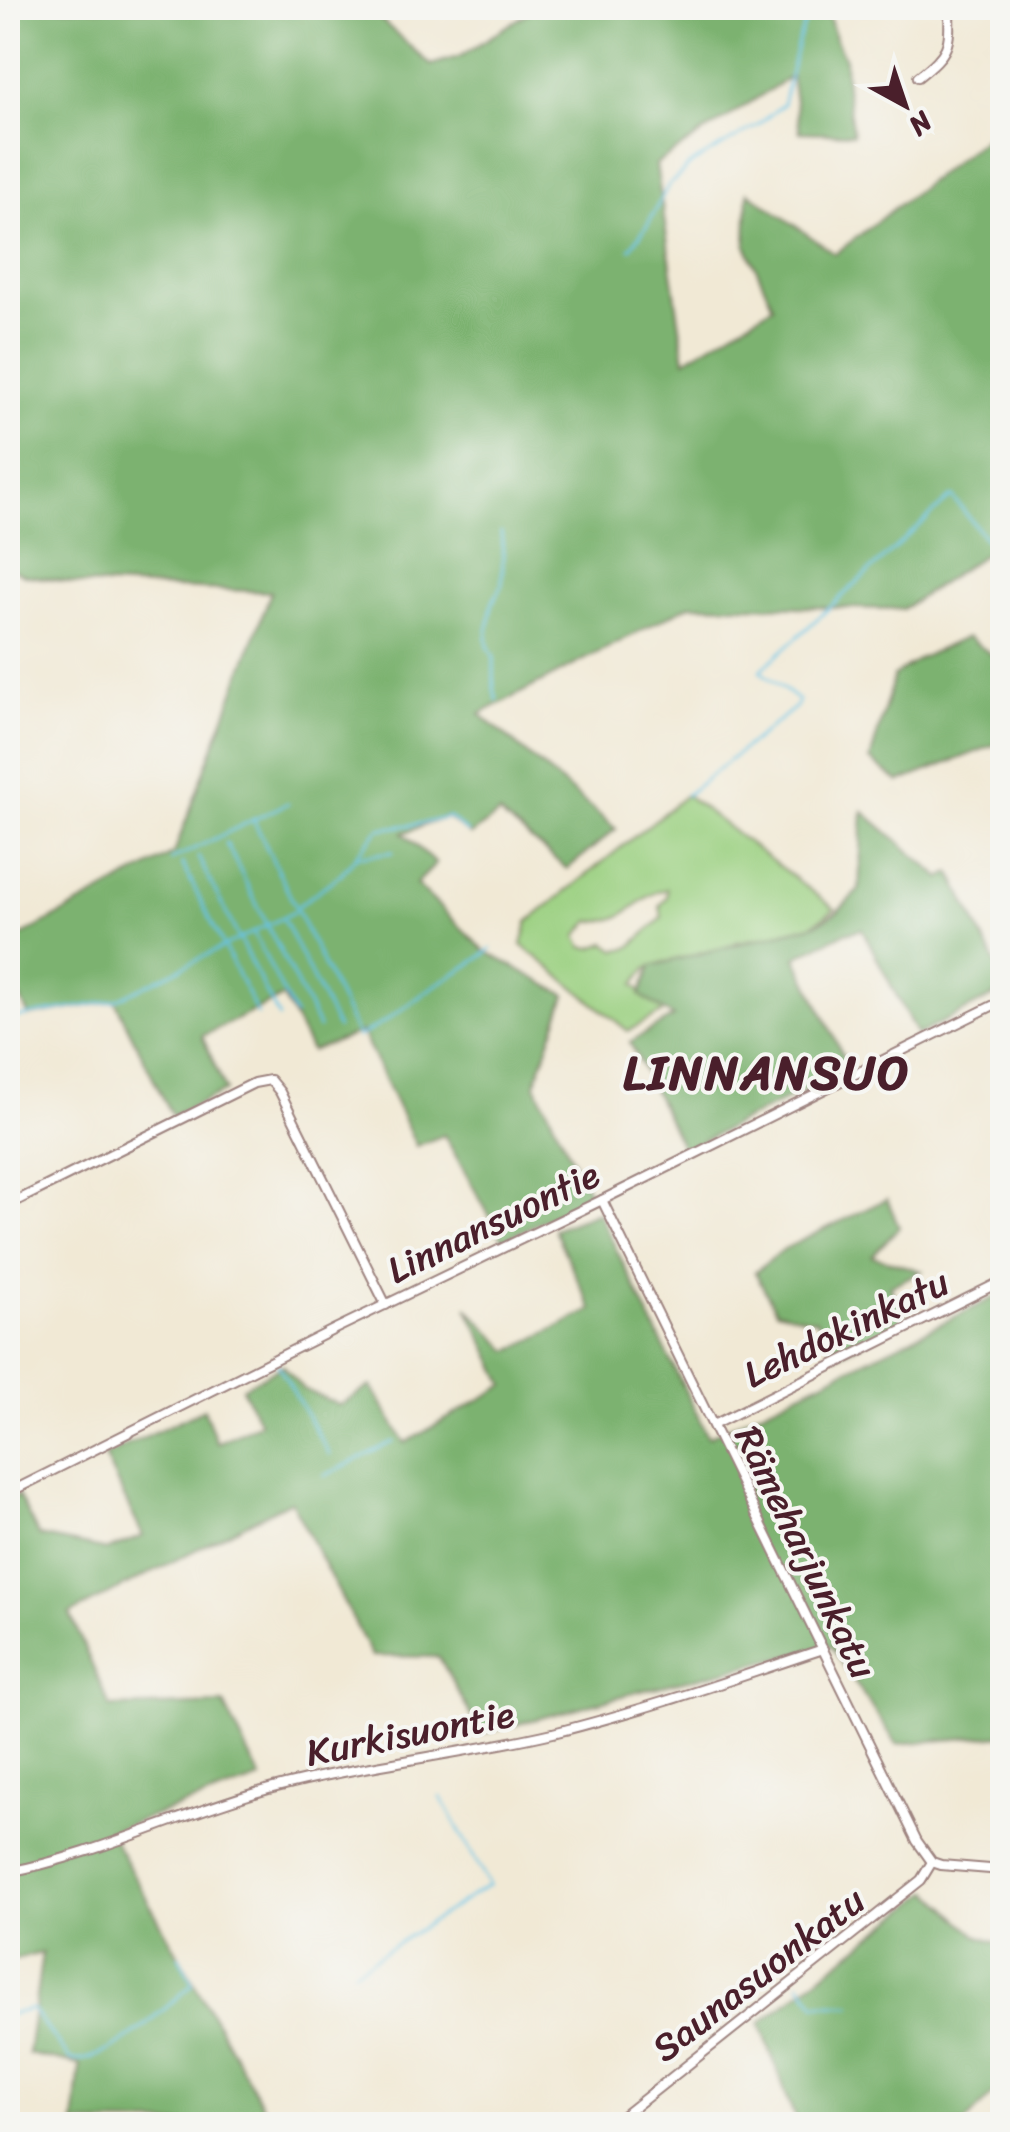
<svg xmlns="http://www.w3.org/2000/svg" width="1010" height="2132" font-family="Sriracha,sans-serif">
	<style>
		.green { fill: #9bd081; stroke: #727856; stroke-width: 2.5; fill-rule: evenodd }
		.forest { fill: #7cb26f; stroke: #63684d; stroke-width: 2.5 }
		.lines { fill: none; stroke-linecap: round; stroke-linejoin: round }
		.stream { stroke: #68c5e6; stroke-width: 2.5 }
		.street-casing { stroke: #9e8480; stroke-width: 12 }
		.street { stroke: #fff; stroke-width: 8 }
		.labels { text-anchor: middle; stroke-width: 8; stroke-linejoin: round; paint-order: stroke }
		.street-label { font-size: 38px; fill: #4a1f2b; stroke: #f6f6f2 }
		.district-label { font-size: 48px; font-weight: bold; letter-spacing: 2.5px; fill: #4a1f2b; stroke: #f6f6f2 }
	</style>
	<rect width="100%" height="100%" fill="#f6f6f2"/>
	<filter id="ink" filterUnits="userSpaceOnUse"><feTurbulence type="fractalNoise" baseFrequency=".01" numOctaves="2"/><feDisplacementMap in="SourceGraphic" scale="20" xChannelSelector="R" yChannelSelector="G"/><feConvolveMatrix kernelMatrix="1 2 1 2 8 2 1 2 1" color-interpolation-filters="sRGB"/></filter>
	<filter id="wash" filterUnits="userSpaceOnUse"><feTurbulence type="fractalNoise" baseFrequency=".0048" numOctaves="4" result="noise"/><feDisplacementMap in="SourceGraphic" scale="40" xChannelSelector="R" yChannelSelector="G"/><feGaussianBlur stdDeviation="2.25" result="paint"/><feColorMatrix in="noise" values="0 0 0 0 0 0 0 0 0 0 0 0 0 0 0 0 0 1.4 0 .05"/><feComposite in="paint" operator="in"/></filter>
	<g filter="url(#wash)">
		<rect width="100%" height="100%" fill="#f1e9d5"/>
		<path class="green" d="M686,795L835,909L805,930L737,942L726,948L732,980L700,952L688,961L664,962L646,969L634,985L665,1011L628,1031L522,945L528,922ZM667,889V897L660,906L662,918L629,948L616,950L606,943L592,948L583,947L577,936L590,921C629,925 636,895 667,889Z"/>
		<g class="forest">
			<path d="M8,8H368L431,65L461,56L535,8H810L830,19L835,38L845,59L846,88L853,134L800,132L791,76L656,164L685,360L773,306L746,245L748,192L835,254L1002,125V542L903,609L690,605L480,714L616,829L567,869L499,814L471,835L446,817L403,833L436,864L416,884L485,951L566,995L535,1084L591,1197L503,1240L444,1135L416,1146L362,1032L311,1051L283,997L202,1036L226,1091L172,1116L115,1001L29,1016L8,974V943L174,853L271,592L81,584L24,575L8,567Z"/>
			<path d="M967,637L1002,662V742L899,782L870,760L894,676L920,658Z"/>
			<path d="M863,811L941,878L951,873L1002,976V992L917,1035L862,929L845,933L796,957L849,1069L683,1150L630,1042L673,1017L640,995L651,966L816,924L837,912L859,890Z"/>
			<path d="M887,1199L899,1227L872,1256L922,1271L890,1286L908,1320L836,1356L816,1320L776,1311L755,1272L784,1249Z"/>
			<path d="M598,1212L708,1437L1002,1294V1735L897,1744L830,1646L637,1692L481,1734L439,1657L372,1656L291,1501L70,1614L110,1707L224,1704L261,1779L109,1831L273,2124H74L80,2065L28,2054L42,1953L8,1961V1500L18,1495L39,1536L108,1550L143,1536L104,1456L204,1409L217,1443L260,1423L242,1388L283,1365L303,1389L340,1405L371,1386L405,1443L505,1385L467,1307L509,1351L592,1310L554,1229Z"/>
			<path d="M930,1891L976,1935L1002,1944V2084L964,2124H797L760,2023Z"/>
		</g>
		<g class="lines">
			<g class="stream">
				<path d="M630,249L648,224L668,186L691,164L758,125L783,104L798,42L806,20L815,9L827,8L834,11"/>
				<path d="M497,700L494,689V657L488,646L487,638L492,604L502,584L503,554L501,532"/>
				<path d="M686,795L796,707L799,701L760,671L952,496L992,547L1002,541"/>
				<path d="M253,819L358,1037C385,1023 407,1006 431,988C451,975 473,965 491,949"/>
				<path d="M226,843L319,1028"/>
				<path d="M198,857L279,1018"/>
				<path d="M355,857L393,852"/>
				<path d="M171,860L288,803"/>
				<path d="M182,863L258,1015"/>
				<path d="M298,906L341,874L379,829L425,823L448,817L468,833"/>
				<path d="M283,919L337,1028"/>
				<path d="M254,934L295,1016"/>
				<path d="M8,1019L114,1001L296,911"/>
				<path d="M277,1363L329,1454"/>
				<path d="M324,1476L393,1442"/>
				<path d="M354,1971L489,1885L441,1797"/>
				<path d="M800,1983L816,2004L852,2005"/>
				<path d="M8,2015L32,2009L70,2060C107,2066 166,2007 193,1984L179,1956"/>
			</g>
		</g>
	</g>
	<g filter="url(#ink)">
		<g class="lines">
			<defs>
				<g id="street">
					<path d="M918,77C950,52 950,47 949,8"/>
					<path d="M602,1200L917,1841L932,1862L941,1865L1002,1870"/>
					<path d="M8,1205L254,1083L270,1080L280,1092L386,1305"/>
					<path d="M713,1425L1002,1281"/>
					<path d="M8,1493L335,1329L602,1200L1002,1001"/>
					<path d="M8,1872C97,1855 181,1813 269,1789C362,1764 459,1755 553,1733C645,1710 734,1679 823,1649"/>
					<path d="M613,2124L921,1880L932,1862"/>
				</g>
			</defs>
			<use href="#street" class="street-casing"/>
			<use href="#street" class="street"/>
		</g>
	</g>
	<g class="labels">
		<g class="street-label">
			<text transform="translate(493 1222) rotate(-26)" y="13">Linnansuontie</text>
			<text transform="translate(846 1328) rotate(-26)" y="13">Lehdokinkatu</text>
			<text transform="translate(806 1552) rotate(64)" y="13">Rämeharjunkatu</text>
			<text transform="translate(410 1733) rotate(-11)" y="13">Kurkisuontie</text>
			<text transform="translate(758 1974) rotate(-38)" y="13">Saunasuonkatu</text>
		</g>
		<g class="district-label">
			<text x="767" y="1089">LINNANSUO</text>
		</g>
	</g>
	<rect width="1010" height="2132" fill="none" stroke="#f6f6f2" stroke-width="40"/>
	<g transform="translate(905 105) rotate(140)" stroke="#f6f6f2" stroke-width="8" paint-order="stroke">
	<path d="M0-8L18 38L0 25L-18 38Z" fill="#4a1f2b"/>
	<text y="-15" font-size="28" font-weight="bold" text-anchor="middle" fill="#4a1f2b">N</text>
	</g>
</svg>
